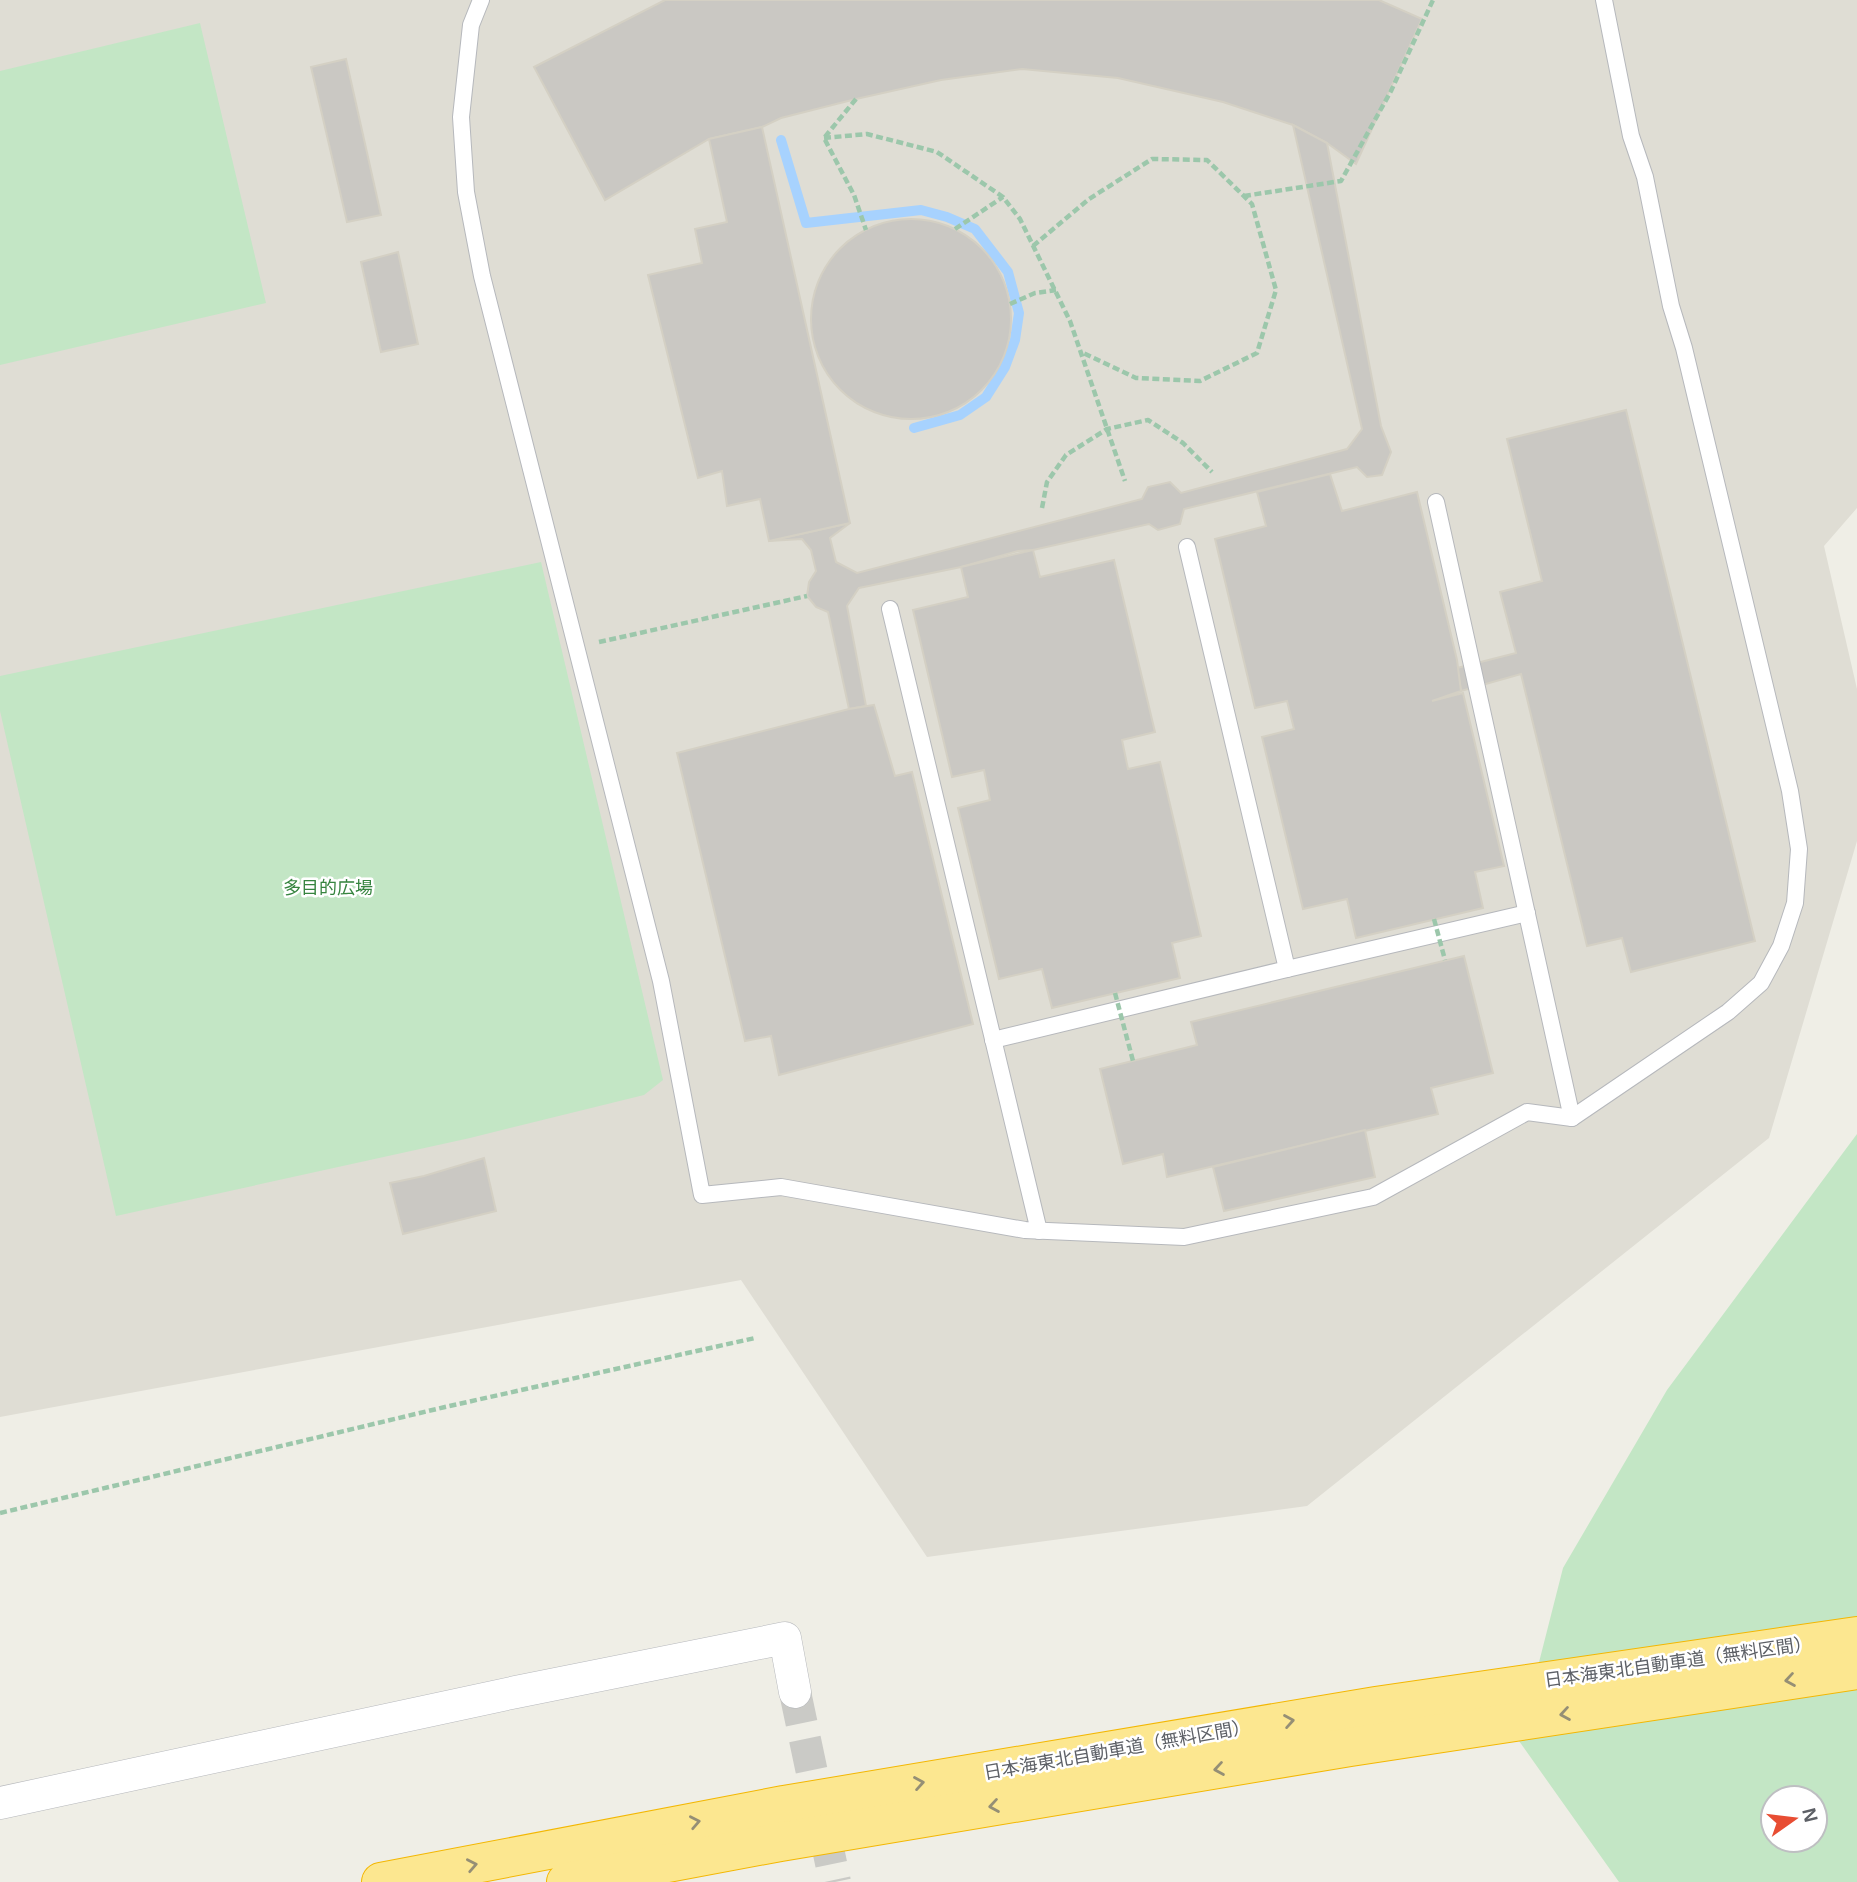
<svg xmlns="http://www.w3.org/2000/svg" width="1857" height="1882" font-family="Arial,'Noto Sans JP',sans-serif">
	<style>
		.education { fill: #dfddd4 }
		.green { fill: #c3e6c5; fill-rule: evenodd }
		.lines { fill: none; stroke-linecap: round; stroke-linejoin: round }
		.stream { stroke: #a7d2fe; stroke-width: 10 }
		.building { fill: #cac8c3; stroke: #d4d0c4; stroke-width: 2 }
		.street-tunnel { stroke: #cacac6; stroke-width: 32; stroke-dasharray: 32 16; stroke-linecap: butt }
		.lane-casing { stroke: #b6b8bc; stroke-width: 18 }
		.street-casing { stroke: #b6b8bc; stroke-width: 33 }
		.highway-casing { stroke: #f3b703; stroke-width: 40 }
		.path { stroke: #9cc7ab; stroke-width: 4.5; stroke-dasharray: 7 3.5; stroke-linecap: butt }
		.lane { stroke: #fff; stroke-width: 16 }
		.street { stroke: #fff; stroke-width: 32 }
		.highway { stroke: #fce790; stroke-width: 38 }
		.path-bridge { stroke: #9cc7ab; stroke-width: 4.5; stroke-dasharray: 7 3.5; stroke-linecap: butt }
		.oneway { stroke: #958f75 }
		.labels { text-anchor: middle; stroke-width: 5; stroke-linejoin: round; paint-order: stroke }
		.park-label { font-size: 18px; fill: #36843f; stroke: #fff }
		.street-label { font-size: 18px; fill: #5d6066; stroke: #fff }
	</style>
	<rect width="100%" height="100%" fill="#efeee6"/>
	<path class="education" d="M0,0H1857V508L1824,546L1857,689V841L1769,1138L1307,1506L927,1557L741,1280L0,1417Z"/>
	<g class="green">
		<path d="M200,23L266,303L0,365V71Z"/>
		<path d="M541,562L663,1080L644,1095L470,1138L116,1216L0,711V676Z"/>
		<path d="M1857,1134V1882H1619L1519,1741L1563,1568L1667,1390ZM1773,1798H1815V1840H1773Z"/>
	</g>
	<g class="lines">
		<path class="stream" d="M781,140L806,223L921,210L947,217L975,229L1008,272L1019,313L1015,340L1005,367L986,397L960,415L914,428"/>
	</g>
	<g class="building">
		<path d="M665,0H1379L1422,19L1356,164L1327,143L1293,125L1223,102L1118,78L1022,69L941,80L856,99L781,118L762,127L709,139L605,200L534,67Z"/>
		<path d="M346,59L381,215L347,222L311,67Z"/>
		<path d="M1293,125L1327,143L1381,426L1391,452L1382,475L1367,477L1357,467L1184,509L1180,524L1158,530L1149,524L1033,550L1018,551L961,567L859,588L847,606L866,706L849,709L828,612L816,607L807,596L809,582L816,571L811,550L802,539L769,541L850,523L830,538L836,562L857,573L1142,499L1148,487L1170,482L1181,493L1347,449L1362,429Z"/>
		<path d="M762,127L850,523L769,541L760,499L727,506L722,471L698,478L648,275L702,263L695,229L727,222L709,139Z"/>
		<circle cx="911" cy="319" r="100"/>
		<path d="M398,252L418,344L381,352L361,262Z"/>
		<path d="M1626,410L1755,941L1631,972L1622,938L1587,946L1521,674L1461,691L1457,668L1516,653L1500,592L1542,581L1507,439Z"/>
		<path d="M1330,474L1342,511L1417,492L1457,660L1461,691L1432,701L1463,693L1504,866L1475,872L1483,908L1356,938L1347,899L1303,909L1262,737L1294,729L1287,701L1255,708L1215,539L1266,526L1257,492Z"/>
		<path d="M1033,550L1040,577L1114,560L1155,732L1122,740L1128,769L1160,762L1201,936L1172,943L1180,978L1052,1008L1042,969L999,979L958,808L990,800L984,770L952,777L913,610L968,597L961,567Z"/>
		<path d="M874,705L895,776L912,772L973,1024L779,1075L771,1036L745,1041L677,753L849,709Z"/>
		<path d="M1464,956L1493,1073L1431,1088L1438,1114L1167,1177L1163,1154L1123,1164L1100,1069L1197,1045L1191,1022Z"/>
		<path d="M1365,1130L1375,1177L1224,1211L1213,1167Z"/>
		<path d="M484,1158L496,1211L403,1234L390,1183L424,1176Z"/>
	</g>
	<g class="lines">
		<path class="street-tunnel" d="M795,1692L835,1882"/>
		<defs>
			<g id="lane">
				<path d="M481,0L471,25L461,117L466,192L482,276L661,981L702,1195L781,1187L1025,1230L1184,1237L1373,1197L1527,1112L1572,1118L1728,1012L1761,983L1781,946L1795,903L1799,849L1790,791L1684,348L1671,306L1645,177L1631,136L1604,0"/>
				<path d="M1436,502L1572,1118"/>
				<path d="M890,609L1039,1231"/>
				<path d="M1287,969L1527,913"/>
				<path d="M993,1040L1287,969L1187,547"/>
			</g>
			<path id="street" d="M0,1803L516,1692L785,1638L795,1692"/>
			<g id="highway">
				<path d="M381,1882L784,1805L1376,1706L1857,1636"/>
				<path d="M566,1882L780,1842L1350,1747L1857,1670"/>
			</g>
		</defs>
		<use href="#lane" class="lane-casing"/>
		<use href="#street" class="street-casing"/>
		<use href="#highway" class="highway-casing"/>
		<g class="path">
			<path d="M856,99L824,138L854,195L866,230"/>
			<path d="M824,138L867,134L937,152L1003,197L1020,219L1070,321L1125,481"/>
			<path d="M1244,196L1341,181L1391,91L1433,0"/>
			<path d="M955,229L1003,197"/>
			<path d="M1033,246L1089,199L1152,159L1207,160L1252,204L1276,290L1257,353L1200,381L1136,378L1081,352"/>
			<path d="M1010,304L1035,293L1056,290"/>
			<path d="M1042,508L1047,482L1066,455L1107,429L1148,420L1183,443L1212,472"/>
			<path d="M599,642L807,596"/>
			<path d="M0,1513L445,1407L755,1338"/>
		</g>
		<use href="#lane" class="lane"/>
		<use href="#street" class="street"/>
		<use href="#highway" class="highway"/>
		<g class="path-bridge">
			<path d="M1434,919L1445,960"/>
			<path d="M1115,993L1133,1061"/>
		</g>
	</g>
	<defs><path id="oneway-chevron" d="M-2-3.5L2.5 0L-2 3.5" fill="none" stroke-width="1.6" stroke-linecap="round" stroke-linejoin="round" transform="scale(1.75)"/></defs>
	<g class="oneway">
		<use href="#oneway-chevron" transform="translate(1790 1680) rotate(171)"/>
		<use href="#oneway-chevron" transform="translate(1565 1714) rotate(171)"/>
		<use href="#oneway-chevron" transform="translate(1289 1721) rotate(-10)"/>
		<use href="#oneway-chevron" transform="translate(1219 1769) rotate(171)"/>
		<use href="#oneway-chevron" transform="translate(919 1783) rotate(-10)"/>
		<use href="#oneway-chevron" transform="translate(994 1806) rotate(171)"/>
		<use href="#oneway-chevron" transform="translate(695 1822) rotate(-11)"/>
		<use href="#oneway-chevron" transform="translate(472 1865) rotate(-11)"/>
	</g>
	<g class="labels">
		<g class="park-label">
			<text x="328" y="894">多目的広場</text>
		</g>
		<g class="street-label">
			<text transform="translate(1678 1662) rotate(-8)" y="6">日本海東北自動車道（無料区間）</text>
			<text transform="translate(1117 1750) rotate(-10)" y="6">日本海東北自動車道（無料区間）</text>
		</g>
	</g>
	<g transform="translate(1794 1819) rotate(76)"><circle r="33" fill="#ffffff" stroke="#bebfc2" stroke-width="2"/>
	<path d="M0-5L12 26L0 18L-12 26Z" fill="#e84d33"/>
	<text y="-10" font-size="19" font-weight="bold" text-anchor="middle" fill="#5d6066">N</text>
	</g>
</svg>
